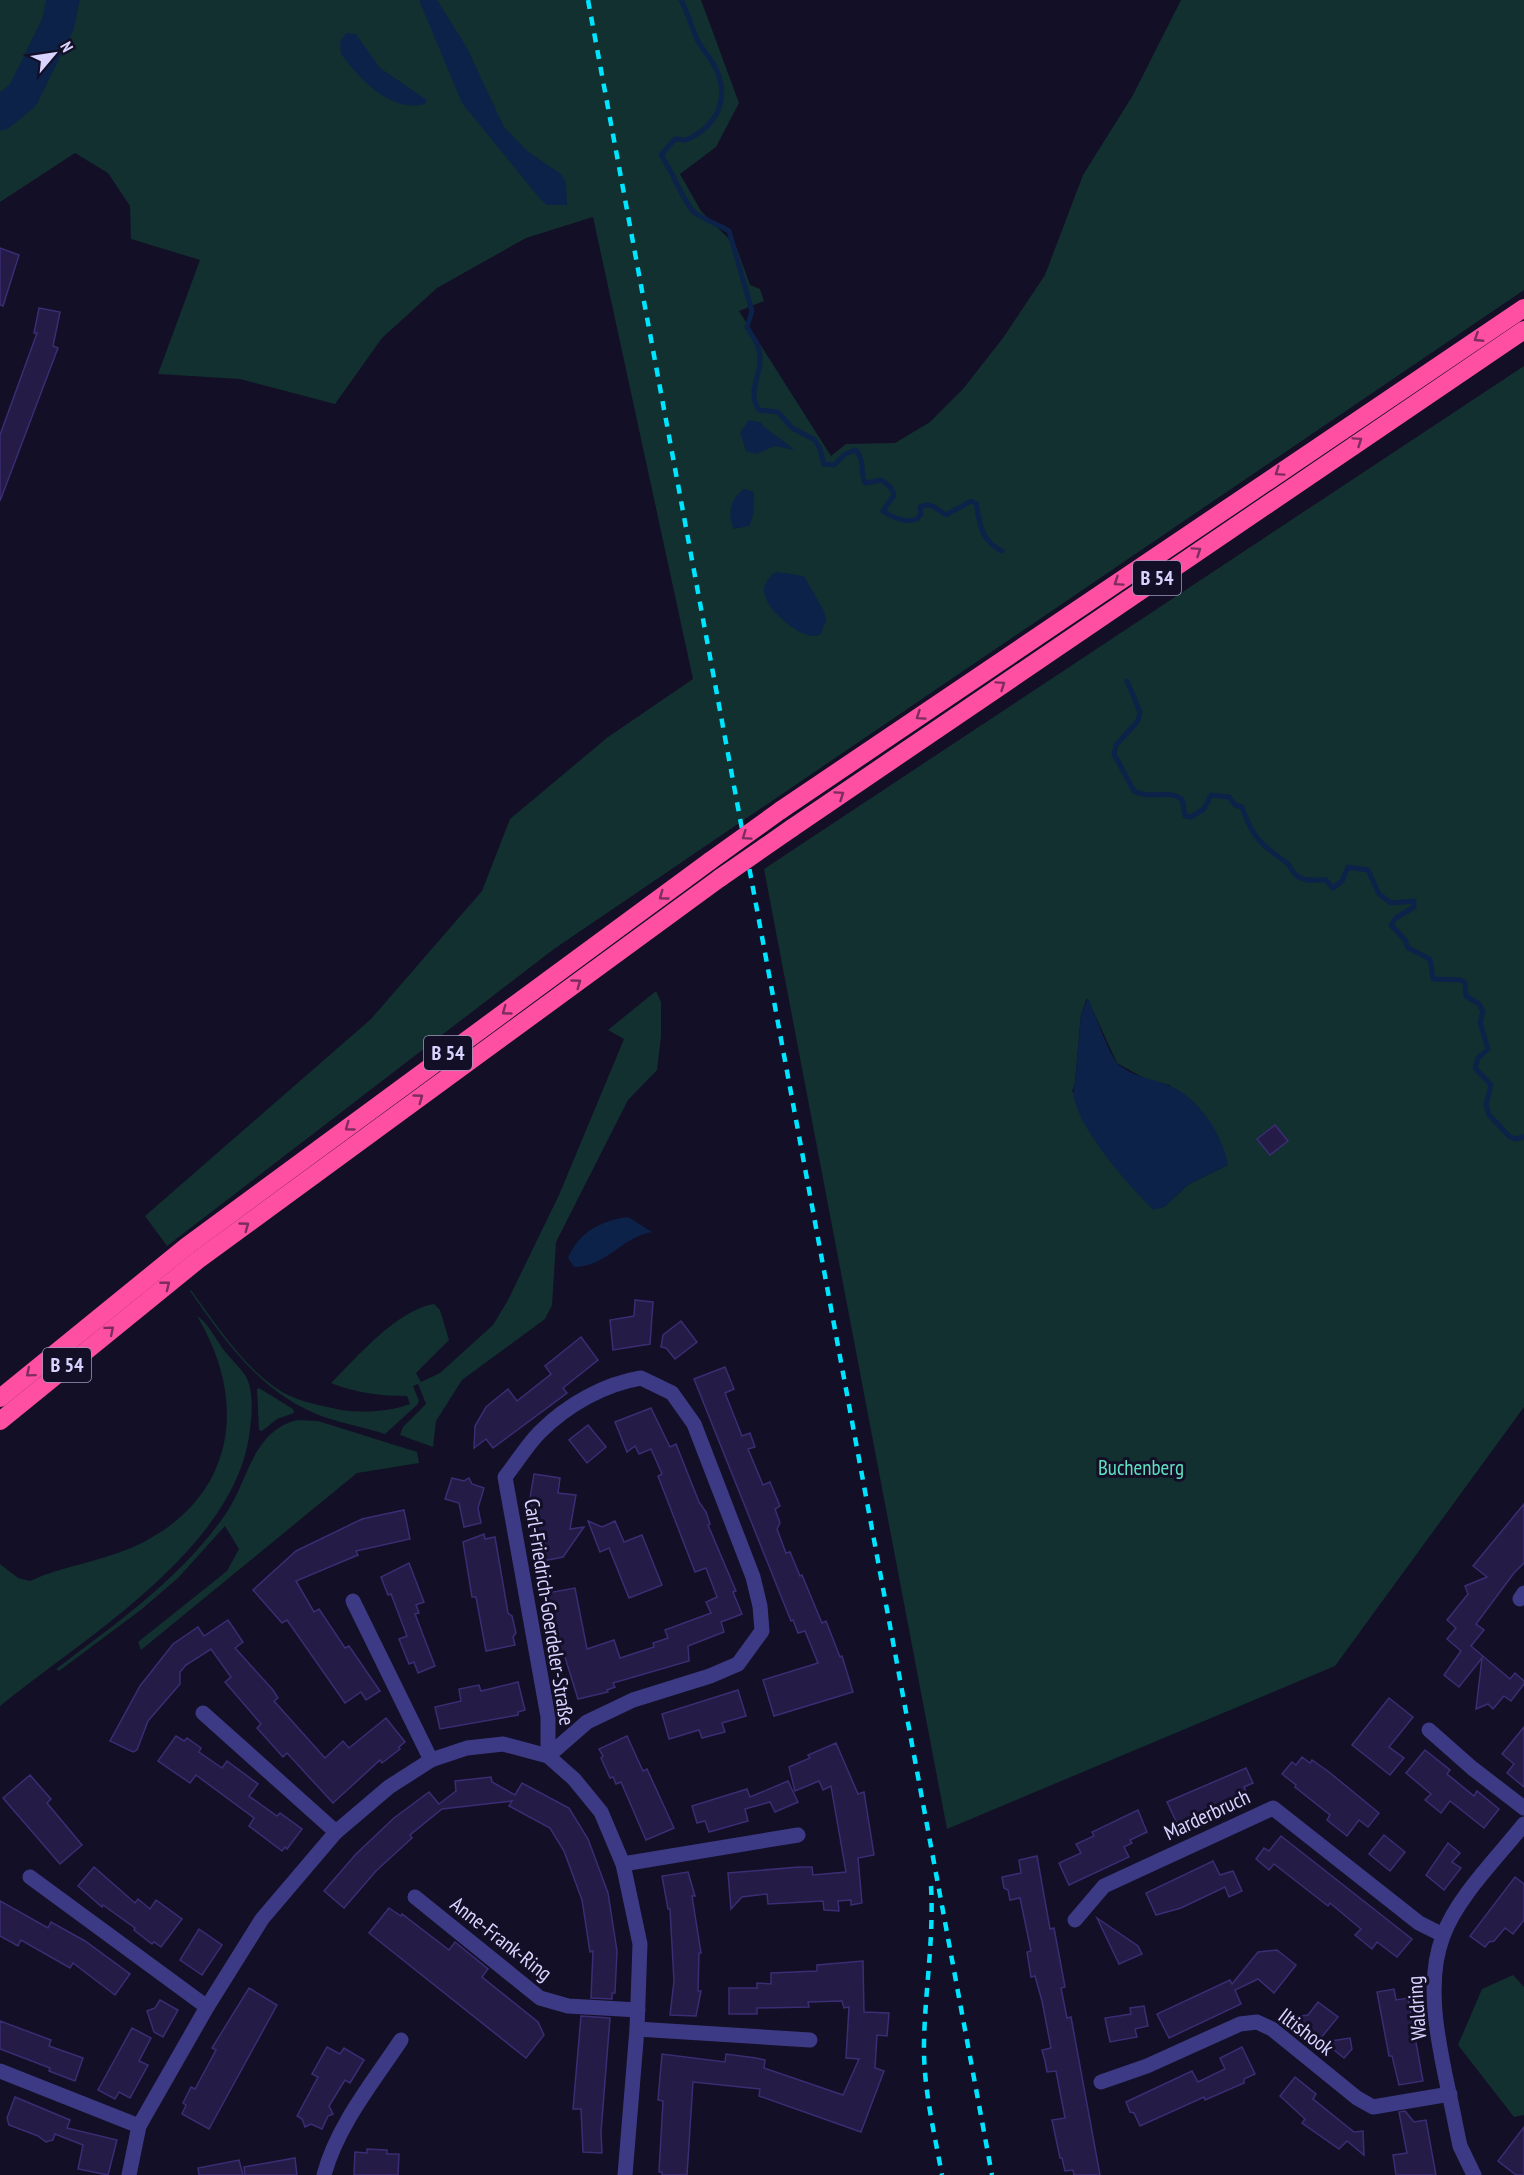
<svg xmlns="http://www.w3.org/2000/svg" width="1524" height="2175" font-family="'PT Sans Narrow',sans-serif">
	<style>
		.green { fill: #12302f; fill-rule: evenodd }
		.water { fill: #0c2248 }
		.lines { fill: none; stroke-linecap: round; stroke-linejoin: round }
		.stream { stroke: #0c2248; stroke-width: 5 }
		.river { stroke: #0c2248; stroke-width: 33 }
		.building { fill: #241b47; stroke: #3b2d73; stroke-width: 1.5 }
		.street { stroke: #3d3a85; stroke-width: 15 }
		.highway { stroke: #ff4fa3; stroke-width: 18 }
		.rail { stroke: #00e5ff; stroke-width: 4.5; stroke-dasharray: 9 8; stroke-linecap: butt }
		.highway-bridge { stroke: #ff4fa3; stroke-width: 18 }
		.oneway { stroke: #7d2c5e }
		.labels { text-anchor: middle; stroke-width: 6; stroke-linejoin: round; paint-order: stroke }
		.shield { fill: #130f26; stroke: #9e99be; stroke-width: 1.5 }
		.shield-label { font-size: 20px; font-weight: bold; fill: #d9d4ff }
		.park-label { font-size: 21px; fill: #5fe0c0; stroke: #130f26 }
		.street-label { font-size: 21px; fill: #d9d4ff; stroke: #130f26 }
	</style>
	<rect width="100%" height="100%" fill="#130f26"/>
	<g class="green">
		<path d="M0,0H701L739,103L716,147L680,174L701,211L736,246L750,285L760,289L764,301L739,311L831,456L846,444L895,443L930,422L963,389L1003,338L1045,275L1083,175L1133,95L1181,0H1524V290L554,949L167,1246L145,1216L371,1019L482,891L510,819L608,737L693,679L593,217L526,238L437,288L382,338L335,404L240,379L158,374L200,260L131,239L130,206L108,173L75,153L0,202Z"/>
		<path d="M1524,366V1407L1335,1666L947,1829L764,869ZM1087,998L1117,1063L1149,1081L1170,1085L1228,1165L1189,1184L1164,1207L1072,1091L1075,1083L1081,1015Z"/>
		<path d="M656,991L661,1002V1037L657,1070L628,1100L556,1242L552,1305L545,1319L462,1380L436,1421L433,1447L400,1435L403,1427L426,1404L418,1384L413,1386L419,1401L417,1405L385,1434C366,1428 346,1424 327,1418C263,1396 227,1344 190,1291L191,1290C216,1324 249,1376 288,1395C305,1403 323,1406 341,1410C364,1413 388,1412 410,1404L407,1396C380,1396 356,1393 331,1383C357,1357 397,1310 434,1304L440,1310L449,1340L416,1373L421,1382L440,1373L493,1325L508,1300L559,1195L624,1039L608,1030Z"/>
		<path d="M197,1316C209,1323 218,1344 228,1355C235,1364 246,1372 249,1384C253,1398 252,1415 250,1429C238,1547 85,1637 0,1706V1564L18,1578L30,1581C62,1566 98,1562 131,1548C232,1504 252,1407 197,1316Z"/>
		<path d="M259,1388L293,1409L294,1413L277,1419L262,1431L259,1430L257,1389Z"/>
		<path d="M297,1420L318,1421L417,1452L419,1463L357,1473L141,1650L138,1642L227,1571L239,1549L225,1526L178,1578L142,1609L59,1671L56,1669C118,1622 180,1579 225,1515C249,1481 251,1432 297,1420Z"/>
		<path d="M1513,1975L1524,1987V2115L1514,2117L1458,2045L1482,1989Z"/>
	</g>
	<g class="water">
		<path d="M419,0H437L467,48L504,127L527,151L561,174L566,183L567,205H547L540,199L462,103Z"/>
		<path d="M346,33L356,34L380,68L427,100L425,104C390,113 360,79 341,54L340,42Z"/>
		<path d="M749,420L760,422C770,434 783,439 794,450L775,446L756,454L746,451L740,432Z"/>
		<path d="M744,489L754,492C754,504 755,515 749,526L734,529C727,515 730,498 744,489Z"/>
		<path d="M777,572L804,576L824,611L826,621L820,635C803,642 764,609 764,591C763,585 769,579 772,574Z"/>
		<path d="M1088,998C1094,1012 1110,1057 1119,1065C1135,1078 1152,1078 1170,1086C1199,1098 1223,1135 1228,1165L1189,1184L1164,1207L1154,1210C1132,1190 1062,1112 1075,1083L1081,1015Z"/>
		<path d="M628,1217L652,1232C622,1237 606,1267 574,1267L568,1258C579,1232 600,1221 628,1217Z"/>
	</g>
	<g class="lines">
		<g class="stream">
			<path d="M681,0C688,13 691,27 697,39C701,48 708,55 713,63C731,95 720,125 686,140L675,139L661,155C670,167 686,207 695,213C705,220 718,224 729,231L752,311L747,327C752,336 759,343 760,356C762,376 746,391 759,410L778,412L792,428L815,440L820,449L824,464L834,465L845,454L856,450C866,463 859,471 865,483L882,480L891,488L894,495L883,511C893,518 905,523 917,519L921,514L920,507C930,501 937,509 946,515L971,501L976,503C980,525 981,541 1002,551"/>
			<path d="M1127,681L1140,712L1138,721L1116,745L1114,754L1134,791C1149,800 1167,789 1182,799L1185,816L1191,817L1204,809L1211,795L1229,797L1235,805L1242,807C1252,838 1262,845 1287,863C1291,866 1291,871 1295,874C1302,882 1316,880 1326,880L1333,888L1342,881L1348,867L1368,870L1379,894L1391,903L1414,901V907L1396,918L1391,925L1405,940L1408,948L1430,959L1433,979L1461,980L1465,983L1466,996L1479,1004L1483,1012L1480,1022L1488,1049L1478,1058L1475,1068L1491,1085L1486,1105L1489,1115L1510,1137L1516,1139L1524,1137"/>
		</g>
		<path class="river" d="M0,114L23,95L58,24L63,0"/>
	</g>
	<g class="building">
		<path d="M0,248L19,255L3,306L0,305Z"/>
		<path d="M39,308L60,312L53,346L58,348L0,501V435L37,333H34Z"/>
		<path d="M1275,1125L1288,1141L1270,1155L1257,1139Z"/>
		<path d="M635,1300L653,1302L650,1344L613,1350L610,1320L634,1316Z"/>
		<path d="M681,1321L697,1342L675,1359L666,1348L661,1347L663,1335Z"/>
		<path d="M581,1337L598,1360L563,1388L567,1393L493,1448L486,1439L474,1448L475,1426L486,1407L508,1389L517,1401L551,1374L545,1366Z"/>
		<path d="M725,1367L734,1389L725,1393L742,1436L750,1433L755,1447L748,1449L763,1485L770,1482L780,1506L775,1509L780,1523L777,1529L786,1553L790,1552L800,1576L802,1575L822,1623L826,1621L840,1657L842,1656L853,1692L774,1716L763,1680L818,1663L805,1631L798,1633L793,1620L791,1621L694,1379Z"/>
		<path d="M651,1408L670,1447L676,1444L699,1502L706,1512L710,1524L708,1525L736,1591L733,1592L742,1614L721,1622L724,1632L688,1646L689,1661L613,1683L615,1687L607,1690L608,1692L578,1699L564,1654L561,1655L558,1648L547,1593L575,1588L587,1649L614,1640L620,1658L654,1647L653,1643L668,1638L665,1630L711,1613L706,1602L717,1597L706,1568L695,1572L658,1476L662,1474L651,1449L639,1454L635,1446L627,1452L615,1422Z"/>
		<path d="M588,1425L606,1447L587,1463L569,1440Z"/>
		<path d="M534,1474L560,1478L558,1493L576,1495L570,1529L584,1527L563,1557L538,1562L531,1527L535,1526L530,1498Z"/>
		<path d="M452,1478L464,1481L469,1478L472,1484L484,1488L478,1508L481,1523L464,1527L459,1503L445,1499Z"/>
		<path d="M1524,1504V1563L1514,1573L1476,1624L1484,1630L1471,1646L1510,1679L1515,1673L1524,1681V1684L1511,1701L1504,1696L1493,1709L1488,1704L1476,1709L1482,1658L1459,1687L1444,1675L1461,1651L1447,1639L1456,1628L1447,1620L1468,1594L1465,1586L1487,1577L1473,1566Z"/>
		<path d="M404,1510L410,1539L356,1551L358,1555L296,1581L314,1612L319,1609L345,1648L349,1646L380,1691L366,1700L361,1692L345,1703L287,1620L282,1623L253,1590L296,1551L362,1519Z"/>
		<path d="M588,1521L602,1527L615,1521L624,1542L642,1535L662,1585L629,1598L609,1548L600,1552Z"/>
		<path d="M484,1534L485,1539L495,1537L508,1613L512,1616L516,1633L513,1637L515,1645L486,1651L476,1597H472L463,1542Z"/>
		<path d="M409,1563L424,1602L416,1605L419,1613L415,1614L435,1666L418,1673L414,1662L409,1664L399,1639L407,1636L391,1594L388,1595L381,1577Z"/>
		<path d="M228,1620L243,1642L235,1648L273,1690L278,1698L274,1701L325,1758L343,1741L349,1748L386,1718L405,1742L399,1747L400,1749L382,1763L380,1760L333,1803L287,1753L283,1757L257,1728L261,1724L225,1682L231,1677L211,1649L186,1665L180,1672V1684L148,1721L137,1750L133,1752L110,1741L140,1686L173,1644L198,1627L204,1636Z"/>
		<path d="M518,1682L525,1710L518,1712V1715L440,1729L435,1707L461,1701L459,1689L479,1685L481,1691Z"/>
		<path d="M738,1690L746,1716L722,1723L725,1732L702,1738L699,1730L669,1739L662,1714Z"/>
		<path d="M1389,1698L1413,1717L1389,1747L1404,1758L1390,1775L1352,1745Z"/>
		<path d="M1524,1727V1787L1507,1773L1514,1764L1502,1754Z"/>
		<path d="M176,1736L184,1741L187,1738L201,1748L199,1752L222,1768L227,1761L258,1784L249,1796L277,1816L280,1813L302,1829L287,1849L285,1847L282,1851L249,1826L254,1818L196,1775L190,1783L158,1761Z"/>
		<path d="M627,1736L643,1771L647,1769L674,1828L646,1840L621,1782L616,1784L613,1777L610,1778L601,1758L603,1756L599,1749Z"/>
		<path d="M836,1743L858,1794L864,1792L874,1855L858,1858L862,1903L851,1905V1900L838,1901L839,1911L824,1910L823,1901L768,1904L767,1894L742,1897L731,1909L728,1873L799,1867H812L813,1875L846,1872L831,1786L823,1790L819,1781L795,1791L789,1767L810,1758L808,1755Z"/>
		<path d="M1425,1750L1450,1770L1447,1774L1474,1796L1477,1791L1499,1809L1484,1828L1450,1801L1441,1813L1425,1800L1431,1794L1406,1773Z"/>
		<path d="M1302,1757L1310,1763L1312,1760L1329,1772L1379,1813L1368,1827L1359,1820L1347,1836L1327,1820L1330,1815L1295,1787L1296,1785L1282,1774L1292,1762L1296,1765Z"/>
		<path d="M1246,1768L1253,1783L1244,1787L1249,1798L1181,1832L1167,1802Z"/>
		<path d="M30,1775L51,1799L47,1803L82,1845L60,1864L3,1798Z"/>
		<path d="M491,1777L492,1782L515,1795L522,1783L569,1808L588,1839L608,1893L617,1951L615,1993H612V1999L591,1998L593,1951L590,1952L582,1900L564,1851L550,1828L509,1806L512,1801L442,1809L410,1835L412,1838L376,1871L344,1908L324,1891L356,1854L394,1818L429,1792L439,1804L456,1791L455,1781Z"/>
		<path d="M788,1781L798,1802L775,1812L770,1802L745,1809L748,1821L709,1832L705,1821L697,1823L692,1806L747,1789L750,1797Z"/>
		<path d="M1138,1810L1147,1832L1130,1840L1132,1843L1124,1847L1129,1857L1069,1885L1059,1863L1081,1853L1076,1844L1094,1836L1092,1832Z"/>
		<path d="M1384,1835L1405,1852L1390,1871L1369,1854Z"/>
		<path d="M1281,1836L1412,1939L1397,1957L1377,1942L1372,1949L1355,1935L1361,1929L1330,1903L1328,1906L1274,1864L1269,1870L1256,1859L1264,1848L1269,1851Z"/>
		<path d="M1448,1843L1460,1853L1452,1862L1461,1868L1444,1890L1426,1875Z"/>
		<path d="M1037,1856L1050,1929L1054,1928L1065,1987L1061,1988L1067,2018L1071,2017L1100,2175H1074L1073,2170L1065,2171L1062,2158H1060L1052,2120L1065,2118L1056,2071L1047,2072L1045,2061L1042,2050L1051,2048L1042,2001L1035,1976L1031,1977L1027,1952L1031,1951L1020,1898L1010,1900L1008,1890L1004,1888L1002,1877L1021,1873L1019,1860Z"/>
		<path d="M1213,1861L1220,1875L1233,1871L1242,1891L1229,1897L1225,1887L1181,1908L1156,1915L1146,1893Z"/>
		<path d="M94,1867L135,1903L138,1899L150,1909L156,1900L182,1919L161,1947L154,1942L152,1944L134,1930L135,1928L103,1905L102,1907L78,1886Z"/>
		<path d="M688,1872L695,1896H692L701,1953H699L698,1991H701L696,2016L670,2015L674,1981L670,1909H668L662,1876Z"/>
		<path d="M1515,1877L1524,1884V1920L1513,1934L1505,1928L1494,1941L1489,1942L1485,1947L1470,1936Z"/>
		<path d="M0,1901L48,1928L51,1922L85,1941L130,1974L115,1995L73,1963L70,1968L21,1940L18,1946L0,1936Z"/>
		<path d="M389,1908L401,1916L402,1914L449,1950L455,1942L488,1969L482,1977L538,2022L544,2035L526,2058L369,1933Z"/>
		<path d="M1097,1918L1138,1946L1142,1954L1119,1964Z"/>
		<path d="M199,1929L222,1945L202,1975L180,1960Z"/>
		<path d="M1277,1950L1296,1965L1274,1993L1258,1979L1235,1990L1241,2004L1169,2038L1157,2014L1230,1980L1232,1984L1258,1952Z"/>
		<path d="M863,1961L864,2012L889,2013L887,2036L877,2035L875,2068L884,2071L861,2132L759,2096L760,2089L693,2082L687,2175H662V2172H659L663,2101L658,2100L662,2054L725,2062L726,2054L756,2058L765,2060L764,2068L843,2095L859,2059L846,2058L849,2007L844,2008L842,2001L808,2002L809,2007L757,2008V2014H729V1988H757V1983L771,1984V1973L817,1971V1965Z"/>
		<path d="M249,1988L277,2005L209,2129L182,2114L186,2105L183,2103L191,2087L195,2089L216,2050L212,2048Z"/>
		<path d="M1394,1989L1396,2000L1408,1998L1423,2081L1399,2085L1392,2056H1389L1377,1992Z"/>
		<path d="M160,2000L178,2010L163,2037L154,2032L147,2011L155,2008Z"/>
		<path d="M1318,2002L1338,2017L1320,2039L1292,2017L1308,2015Z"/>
		<path d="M1144,2006L1148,2026L1135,2029L1137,2037L1110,2042L1105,2018L1131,2014L1130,2008Z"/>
		<path d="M581,2016L610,2018L601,2132L602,2153L583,2152L581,2109H573Z"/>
		<path d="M0,2021L51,2040L49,2046L83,2058L75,2081L49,2071L50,2068L0,2049Z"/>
		<path d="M132,2028L151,2038L139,2061L148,2065L130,2098L119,2092L115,2099L98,2090Z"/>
		<path d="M1350,2038L1352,2049L1344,2058L1324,2042Z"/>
		<path d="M327,2047L340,2054L344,2048L364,2060L350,2083L345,2080L329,2106L333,2114L328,2116L322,2129L311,2124L305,2127L302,2119L297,2116L318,2077L312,2074Z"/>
		<path d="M1242,2047L1255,2074L1244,2079V2083L1205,2100L1204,2097L1140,2126L1134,2113L1130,2112L1126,2102L1192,2071L1198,2082L1225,2069L1220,2058Z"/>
		<path d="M1295,2077L1316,2094L1313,2099L1354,2132L1363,2131L1364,2155L1347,2141L1339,2149L1302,2123L1305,2119L1280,2096Z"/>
		<path d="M15,2097L70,2120L67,2128L117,2140L108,2175L78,2169L83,2145L55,2134L53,2140L46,2142L38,2136L9,2125L7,2118Z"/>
		<path d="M1405,2111L1414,2122L1426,2120L1436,2175H1396L1393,2155L1407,2153L1399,2112Z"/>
		<path d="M1524,2127V2175H1516L1498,2161Z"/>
		<path d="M367,2149L387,2150V2154H399L398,2175H354L355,2152L367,2153Z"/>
		<path d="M295,2158L297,2175H245L244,2167Z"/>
		<path d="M239,2160L243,2175H199L198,2168Z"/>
	</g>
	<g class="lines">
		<g class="street">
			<path d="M641,1378L672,1393L694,1424L753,1577L760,1606L762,1631L738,1664L710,1676L633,1700L587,1722L548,1756V1717L505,1477C517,1462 527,1445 540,1432C567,1405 604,1384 641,1378Z"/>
			<path d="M1520,1599L1524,1593"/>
			<path d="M353,1601L431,1760"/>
			<path d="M203,1713L336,1832"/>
			<path d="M1429,1730L1472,1768L1524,1808"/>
			<path d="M623,1864L798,1835"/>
			<path d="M30,1877L207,2007"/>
			<path d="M415,1897L540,1998L568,2006L638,2010"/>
			<path d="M1075,1920L1104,1886L1273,1808L1419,1923L1443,1935"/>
			<path d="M637,2029L810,2040"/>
			<path d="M0,2071L139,2126"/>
			<path d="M1101,2082L1147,2066L1240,2024L1257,2022L1272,2029L1357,2098L1373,2107L1450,2094"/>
			<path d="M129,2175L139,2126L207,2007L262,1919L336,1832L389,1787L431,1760L467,1748L503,1744L548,1756L574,1779L601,1812L623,1864L640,1944L637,2029L625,2175"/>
			<path d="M324,2175C337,2126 373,2082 401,2040"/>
			<path d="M1474,2175L1460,2146L1456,2127C1445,2068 1421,1993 1443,1936C1457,1897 1498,1857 1524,1824"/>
		</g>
		<g class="highway">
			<path d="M781,810L1524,308"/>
			<path d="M792,828L1524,330"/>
			<path d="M0,1398L187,1246L710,861"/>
			<path d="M0,1421L198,1260L720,878"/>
		</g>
		<g class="rail">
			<path d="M588,0L992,2175"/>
			<path d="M931,1886C934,1939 925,1990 924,2042C923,2087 934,2131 942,2175"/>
		</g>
		<g class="highway-bridge">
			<path d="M710,861L781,810"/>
			<path d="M720,878L792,828"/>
		</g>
	</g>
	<defs><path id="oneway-chevron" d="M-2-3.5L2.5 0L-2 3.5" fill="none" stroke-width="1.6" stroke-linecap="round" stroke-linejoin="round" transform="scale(1.5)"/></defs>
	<g class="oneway">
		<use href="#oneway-chevron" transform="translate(1478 338) rotate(147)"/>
		<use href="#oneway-chevron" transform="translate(1358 441) rotate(-34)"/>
		<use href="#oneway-chevron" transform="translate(1279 472) rotate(146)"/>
		<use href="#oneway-chevron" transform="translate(1197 551) rotate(-34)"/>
		<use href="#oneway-chevron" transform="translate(1118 582) rotate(146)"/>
		<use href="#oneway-chevron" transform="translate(1001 685) rotate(-34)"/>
		<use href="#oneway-chevron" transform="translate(920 716) rotate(146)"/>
		<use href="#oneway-chevron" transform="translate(840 795) rotate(-34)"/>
		<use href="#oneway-chevron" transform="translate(746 836) rotate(145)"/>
		<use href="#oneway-chevron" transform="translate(663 896) rotate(144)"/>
		<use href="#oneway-chevron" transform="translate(577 983) rotate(-36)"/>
		<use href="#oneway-chevron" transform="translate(506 1011) rotate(144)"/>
		<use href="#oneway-chevron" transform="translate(419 1098) rotate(-36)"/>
		<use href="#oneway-chevron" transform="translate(349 1127) rotate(144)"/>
		<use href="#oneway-chevron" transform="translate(245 1226) rotate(-36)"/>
		<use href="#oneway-chevron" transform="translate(166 1285) rotate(-38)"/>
		<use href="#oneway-chevron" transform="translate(110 1330) rotate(-40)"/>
		<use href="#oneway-chevron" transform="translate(30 1373) rotate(140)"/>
	</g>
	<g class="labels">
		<g class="shield">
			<rect x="1133" y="561" width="48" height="34" rx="4.5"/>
			<rect x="424" y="1036" width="48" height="34" rx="4.5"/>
			<rect x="43" y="1348" width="48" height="34" rx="4.5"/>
		</g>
		<g class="shield-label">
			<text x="1157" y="585">B 54</text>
			<text x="448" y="1060">B 54</text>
			<text x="67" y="1372">B 54</text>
		</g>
		<g class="park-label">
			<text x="1141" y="1475">Buchenberg</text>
		</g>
		<g class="street-label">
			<text transform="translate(549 1612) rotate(81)" y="7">Carl-Friedrich-Goerdeler-Straße</text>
			<text transform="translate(1207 1815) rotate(-25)" y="7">Marderbruch</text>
			<text transform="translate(501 1939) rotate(38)" y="7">Anne-Frank-Ring</text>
			<text transform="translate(1417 2008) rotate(-94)" y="7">Waldring</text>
			<text transform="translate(1306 2032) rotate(37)" y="7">Iltishook</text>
		</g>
	</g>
	<g transform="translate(54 54) rotate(61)" stroke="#130f26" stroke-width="4.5" paint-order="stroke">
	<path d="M0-4.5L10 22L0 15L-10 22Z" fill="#d9d4ff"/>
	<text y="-9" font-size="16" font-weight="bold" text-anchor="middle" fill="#d9d4ff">N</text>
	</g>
</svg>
